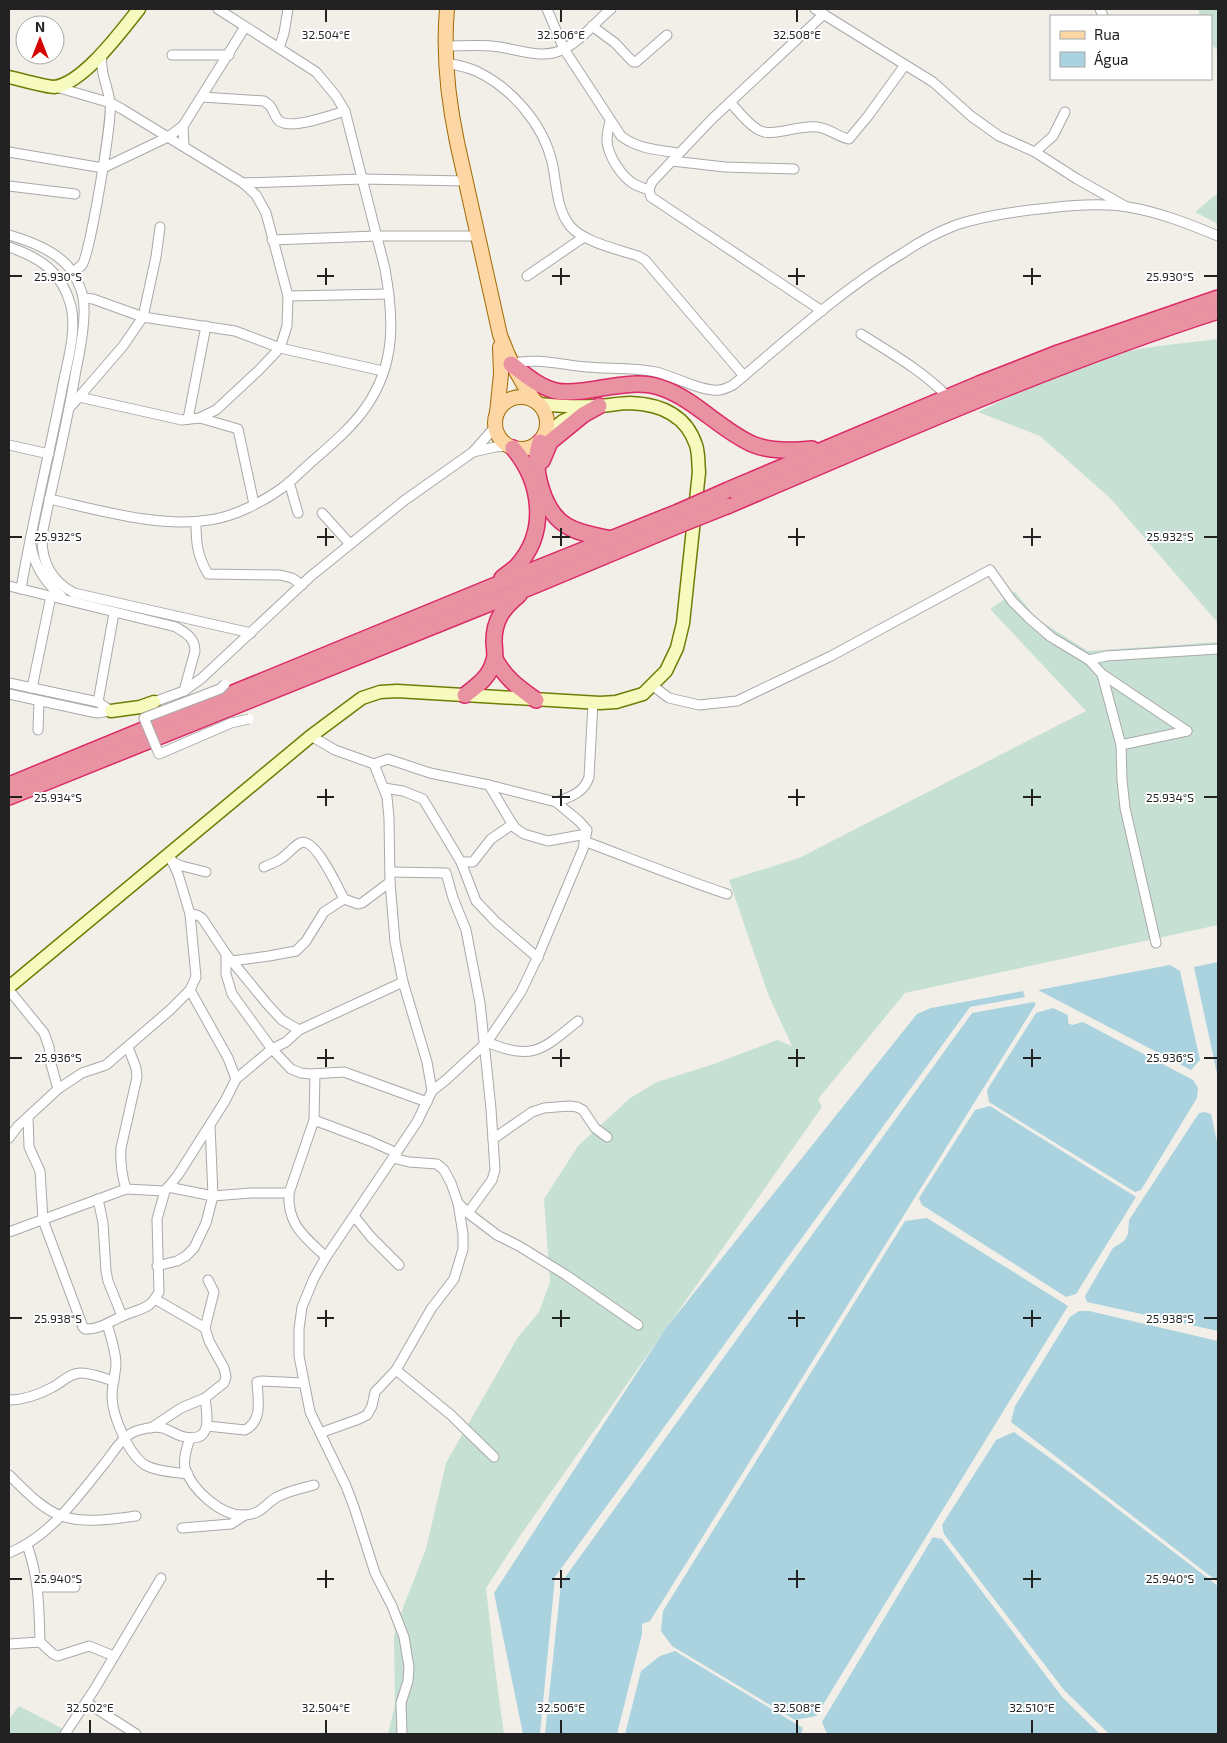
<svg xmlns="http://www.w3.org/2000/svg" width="1227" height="1743" font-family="'Exo 2',sans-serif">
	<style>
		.wetland { fill: #c6e0d4 }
		.water { fill: #aad3df }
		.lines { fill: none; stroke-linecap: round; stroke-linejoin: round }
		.street-casing { stroke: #a9a9a9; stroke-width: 11 }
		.secondary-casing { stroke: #707d05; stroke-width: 15 }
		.primary-casing { stroke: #a06b00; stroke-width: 16 }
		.highway-casing { stroke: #dc2a67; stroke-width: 18 }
		.street { stroke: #fff; stroke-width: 9 }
		.secondary { stroke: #f7fabf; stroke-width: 12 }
		.primary { stroke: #fcd6a4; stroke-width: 14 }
		.highway { stroke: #e892a2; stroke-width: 15 }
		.street-bridge-casing { stroke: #a9a9a9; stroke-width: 11; stroke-linecap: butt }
		.highway-bridge-casing { stroke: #dc2a67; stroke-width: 18; stroke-linecap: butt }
		.street-bridge { stroke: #fff; stroke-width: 9 }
		.highway-bridge { stroke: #e892a2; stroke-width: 15 }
		.ticks { fill: none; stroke: #222; stroke-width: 2 }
		.ticks-label { font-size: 12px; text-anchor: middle; fill: #222; stroke: #fff; stroke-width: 4; stroke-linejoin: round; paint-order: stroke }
	</style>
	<rect width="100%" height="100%" fill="#f2efe9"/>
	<g class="wetland">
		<path d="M1198,9H1218V50L1211,45V16H1200Z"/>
		<path d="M1218,193V224L1195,212Z"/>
		<path d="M1218,339V623L1110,498L1040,436L978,412C1021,392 1070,365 1116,354C1149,346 1184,343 1218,339Z"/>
		<path d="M1015,592L1037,619L1088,651L1218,642V925L905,993L818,1099L822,1107L520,1536L486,1588L496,1676L504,1734H388L395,1705L394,1636L404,1605L426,1549L446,1463L518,1337L539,1312L550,1282L544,1199L578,1146L630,1098L657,1082L714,1064L777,1040L792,1046L768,994L729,880L799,858L1086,711L990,609Z"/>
		<path d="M19,1706L67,1731L65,1734H9V1719Z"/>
	</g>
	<g class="water">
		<path d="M1218,962V1078L1194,967Z"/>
		<path d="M1170,965L1180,971L1200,1060L1191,1070L1038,990Z"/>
		<path d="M1023,991L1025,997L970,1007L555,1577L540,1734H523L494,1593L666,1328L917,1014L931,1008Z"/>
		<path d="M1034,1002L1036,1004L650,1621L642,1624V1634L617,1734H545L561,1583L972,1013Z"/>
		<path d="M1053,1008L1068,1015V1023L1072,1025L1083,1022L1193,1080L1198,1088L1197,1098L1141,1190L1135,1192L989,1102L987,1090L1036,1013Z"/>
		<path d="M990,1106L1136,1197L1076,1294L1066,1297L922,1205L919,1198L975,1110Z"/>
		<path d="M1205,1112L1211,1114L1218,1146V1331L1087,1302L1085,1296L1113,1248L1124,1241L1128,1234L1129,1220L1199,1113Z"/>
		<path d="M927,1218L1068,1306L816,1716L795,1720L672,1646L661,1631L663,1611L905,1221Z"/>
		<path d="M1079,1311H1089L1218,1341V1582L1011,1422L1015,1406L1070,1317Z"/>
		<path d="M1014,1432L1072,1474L1218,1586V1734H1109L1064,1690L944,1534L942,1525L996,1440Z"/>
		<path d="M933,1537L942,1539L1063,1698L1100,1734H829L826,1732L822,1722Z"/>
		<path d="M675,1651L803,1728L801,1734H625L641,1671L660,1656Z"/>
	</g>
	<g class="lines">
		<defs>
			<g id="street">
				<path d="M547,9L564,49L621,136C638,149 658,150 679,153"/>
				<path d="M815,9L933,82L971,116L999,136L1035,152L1077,179L1125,206"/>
				<path d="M1100,9L1103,16"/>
				<path d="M592,26L615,43L633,62H636L667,35"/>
				<path d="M445,46C461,46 476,45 492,46C516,48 541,61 564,49C582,40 595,22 611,9"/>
				<path d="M279,48L284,33L288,9"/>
				<path d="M172,55H229"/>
				<path d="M447,63C457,65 467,67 476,71C512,88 543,124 552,162C557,184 556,210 571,227C584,242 620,250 638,256L645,260L744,376"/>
				<path d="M56,87L111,103L122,109L243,183L256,195L266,213L288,296L287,326L280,348L259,370L216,410L199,418L182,420L79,397L70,407"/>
				<path d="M202,97L264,101C266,103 269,104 270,106C275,111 274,119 281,122C294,129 331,115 345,111"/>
				<path d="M730,102C738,111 746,122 757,129C770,139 799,124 817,127C829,128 838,137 849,139L868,116L905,65"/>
				<path d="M610,122C608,128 607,134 607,141C608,156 622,177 634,184C639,187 644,188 649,190"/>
				<path d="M183,126L184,146"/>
				<path d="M9,152L103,168L168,137L183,126L245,27"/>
				<path d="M1035,152L1053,136L1065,112"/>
				<path d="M672,161L725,167L794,169"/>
				<path d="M243,183L362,179L466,181"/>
				<path d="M9,186L75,194"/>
				<path d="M9,235C30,241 61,253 73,273C77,280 82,290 83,298C87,317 80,351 76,370C67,425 53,480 42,535C41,561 51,581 74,593L251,633"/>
				<path d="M272,240L376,236H478"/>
				<path d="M9,247C41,258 62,272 71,306C77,332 67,363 62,389C49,456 32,522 21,589"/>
				<path d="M73,272C75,270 80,267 82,265C90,254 113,117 110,102C107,83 100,74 102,53"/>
				<path d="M527,276L584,237"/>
				<path d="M288,296L389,294"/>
				<path d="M84,298L93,299L143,317L235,331L280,348L383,371"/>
				<path d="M822,311L651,197L649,190L652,182L712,119L824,14"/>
				<path d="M861,334C891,353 923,371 948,397"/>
				<path d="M510,364C535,357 562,365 587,367C609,369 634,367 656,372C673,376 703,392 719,390C723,390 729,387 733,385C788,339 841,290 903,253C919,242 938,232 956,225C986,215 1018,211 1049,208C1074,205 1103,203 1128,207C1159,212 1189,224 1218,236"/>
				<path d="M79,397L123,346L143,317L156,257L160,227"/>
				<path d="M200,418L238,429L254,504"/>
				<path d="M188,419L206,326"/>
				<path d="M9,445L49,454"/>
				<path d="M473,452L495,447L509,446"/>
				<path d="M289,482L298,513"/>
				<path d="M49,499C99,510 159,528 209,520C233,517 263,502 282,488C291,482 299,473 307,466C327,448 350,430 366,407C396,364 394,319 385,269L345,111L336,96L316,72L218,9"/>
				<path d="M322,513L350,544"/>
				<path d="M196,522C196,543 197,555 208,574L280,575L292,578L302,585"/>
				<path d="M31,545C34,566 47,584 62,597"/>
				<path d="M9,586L176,627C186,633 195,638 195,651L184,691"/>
				<path d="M1089,660L1106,656L1218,649"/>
				<path d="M1102,674L1187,731"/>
				<path d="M9,683L98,702L111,711"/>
				<path d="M653,686L669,698L699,705L737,701L831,656L990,570L1012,601L1029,618L1051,637L1089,660L1102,674L1121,745L1122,780L1125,808L1156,943"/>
				<path d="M32,688L51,596"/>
				<path d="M9,694L97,713L111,711"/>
				<path d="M98,702L114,613"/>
				<path d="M154,702L184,691L202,678L311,576L405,500L473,452L495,427"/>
				<path d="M38,730L39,701"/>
				<path d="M311,736L335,750L374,764L388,759L430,773L489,785L556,802L579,821L587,830L583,849L539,954L521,992L487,1042L447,1079L432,1091"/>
				<path d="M1121,745L1187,731"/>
				<path d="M374,764L387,797L389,818L390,882L395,942L403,982L427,1062L432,1091L417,1122L326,1257L314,1278L302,1307L299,1329V1356L310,1412L346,1486L354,1507L375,1573L392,1606L404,1637L409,1667L408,1681L401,1703L402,1734"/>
				<path d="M489,785L514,827L524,834L548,841L586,834"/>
				<path d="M384,788L403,791L423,799L461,862L476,901L496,922L538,958"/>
				<path d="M556,802C570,797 584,793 589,777L593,703"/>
				<path d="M584,841C632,859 679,878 727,894"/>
				<path d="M172,862L182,866L206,872"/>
				<path d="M461,862H473L491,839L513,824"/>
				<path d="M264,867C270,864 277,862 282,858C288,854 294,846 300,843C315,836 338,888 344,899L358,904L362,903L390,882"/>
				<path d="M390,872L446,873L453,898L466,930L480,1003L491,1109L495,1170L492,1180L468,1213"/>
				<path d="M190,914L197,915L202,918L226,954L268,1005L282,1020L299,1030"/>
				<path d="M226,954V974L232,994L272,1049L291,1069L301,1073L311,1074L344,1072L427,1102"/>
				<path d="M232,961L269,956L296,951L306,941L324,912L344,899"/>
				<path d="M9,990L44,1033L49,1047L51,1064L58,1089"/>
				<path d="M487,1042C533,1062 543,1049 578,1021"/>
				<path d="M128,1047L136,1068L137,1077L121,1148C120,1162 122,1176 126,1189L165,1191"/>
				<path d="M315,1074L314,1120L289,1193C287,1225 305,1237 326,1257"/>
				<path d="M236,1079L272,1049L286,1042L299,1030L403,982"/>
				<path d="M28,1117L29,1147L40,1171L43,1220L83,1327L85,1329C99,1330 110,1321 123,1316C131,1312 142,1310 149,1305C154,1301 156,1297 159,1292L157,1219L165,1191L178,1175L225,1101L236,1079L228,1058L190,990"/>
				<path d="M314,1120L370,1141L397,1153"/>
				<path d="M9,1138L18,1126L58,1089L82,1073L106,1065L170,1010L190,990L196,977L190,914L178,874L169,854"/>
				<path d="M493,1139L532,1112L544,1108L569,1106L577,1107L583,1110L595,1128L607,1137"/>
				<path d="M393,1158L409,1162L437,1164L444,1170L451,1183L458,1203L468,1213L497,1235L519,1246L566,1275L638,1325"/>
				<path d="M168,1187L213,1196L251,1193H289"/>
				<path d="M98,1199L103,1223L106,1271L108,1281L122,1316"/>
				<path d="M354,1216L371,1237L399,1265"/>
				<path d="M9,1232L126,1189"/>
				<path d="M157,1266L177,1261L186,1256L194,1248L206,1223L213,1196L210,1125"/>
				<path d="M107,1324C111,1337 115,1349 116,1362C116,1374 112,1384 112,1396C112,1415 129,1457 147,1466C159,1472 175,1472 188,1474"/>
				<path d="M205,1328L214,1292L208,1280"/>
				<path d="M396,1370L451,1415L494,1457"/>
				<path d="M9,1400C24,1400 40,1394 53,1387C63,1382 68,1374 80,1373C92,1373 103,1378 114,1381"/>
				<path d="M207,1426L245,1430C263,1421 258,1399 257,1382L261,1381L303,1383"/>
				<path d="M151,1428L181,1408L205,1398"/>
				<path d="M320,1433L359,1419L367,1415L372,1406L375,1392L396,1370L431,1309L454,1279L463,1249V1234L458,1203"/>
				<path d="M190,1438C187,1447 183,1458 185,1468C192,1490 222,1517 245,1515C262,1514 265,1504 277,1497C288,1491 302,1488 314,1485"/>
				<path d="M9,1475C24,1489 41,1509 62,1516C84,1524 113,1519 136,1516"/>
				<path d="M182,1528L231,1524L245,1515"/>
				<path d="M27,1545C39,1578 39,1607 40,1642"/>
				<path d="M9,1553C51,1536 77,1497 105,1463C112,1454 120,1440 130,1434C138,1429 154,1426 163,1428C169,1430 175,1434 181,1436C212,1445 208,1420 205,1398L224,1383L226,1377L224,1368L209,1341L205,1328L155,1299"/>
				<path d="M38,1587H75"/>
				<path d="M9,1644L40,1642L53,1654L58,1656L89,1646L114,1656"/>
				<path d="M86,1702L136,1734"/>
				<path d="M65,1734L94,1690L161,1578"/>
			</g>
			<g id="secondary">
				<path d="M9,77C18,79 46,87 54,87C83,84 122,30 139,9"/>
				<path d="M544,436L563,421L580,413"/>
				<path d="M111,711L140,707L154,702"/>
				<path d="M9,987L311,736L362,698L380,692L397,691L600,703L616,702L643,694L666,671L677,648L683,623L699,472C698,464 699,454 696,445C686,415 661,404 630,403C619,403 607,406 596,406C576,407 558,406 539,404"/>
			</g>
			<g id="primary">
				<path d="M447,9C443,53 448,99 457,142L500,335C509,360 518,378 534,400"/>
				<circle cx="521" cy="423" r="26"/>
				<path d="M497,413L501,374L500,347"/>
			</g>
			<g id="highway">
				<path d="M511,364C524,374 539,387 556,391C564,393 574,392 583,391C608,388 637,379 662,388C696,400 719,429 752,444C771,452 793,451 812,449"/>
				<path d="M540,442C531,467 543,512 567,526C580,534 598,536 612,539"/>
				<path d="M542,461L550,442L583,415L599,406"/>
				<path d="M728,490L979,384L1058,353L1218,298"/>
				<path d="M727,506C889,437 1050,365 1218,311"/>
				<path d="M502,578C507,574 513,570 517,566C549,531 541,481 513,448"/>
				<path d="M495,659C506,679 518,687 536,700"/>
				<path d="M465,695C477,686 490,677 494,660C496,655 494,647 494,641C494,620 503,608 519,595"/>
				<path d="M9,785L491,587L678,512"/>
				<path d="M9,797L538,584L679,525"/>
			</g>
		</defs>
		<use href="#street" class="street-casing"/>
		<use href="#secondary" class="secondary-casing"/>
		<use href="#primary" class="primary-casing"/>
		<use href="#highway" class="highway-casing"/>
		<use href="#street" class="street"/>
		<use href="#secondary" class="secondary"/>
		<use href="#primary" class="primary"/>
		<use href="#highway" class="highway"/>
		<defs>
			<path id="street-bridge" d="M225,684L220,689L144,718L159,754L231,723L249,719"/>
			<g id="highway-bridge">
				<path d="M678,512L728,490"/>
				<path d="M679,525L727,506"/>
			</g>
		</defs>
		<use href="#street-bridge" class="street-bridge-casing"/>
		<use href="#highway-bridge" class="highway-bridge-casing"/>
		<use href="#street-bridge" class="street-bridge"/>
		<use href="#highway-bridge" class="highway-bridge"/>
	</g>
	<path class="ticks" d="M326,10V22M561,10V22M797,10V22M326,268V285M561,268V285M797,268V285M1032,268V285M10,276H22M317,276H334M552,276H570M788,276H805M1023,276H1041M1204,276H1217M326,528V546M561,528V546M797,528V546M1032,528V546M10,537H22M317,537H334M552,537H570M788,537H805M1023,537H1041M1204,537H1217M326,789V806M561,789V806M797,789V806M1032,789V806M10,797H22M317,797H334M552,797H570M788,797H805M1023,797H1041M1204,797H1217M326,1049V1067M561,1049V1067M797,1049V1067M1032,1049V1067M10,1058H22M317,1058H334M552,1058H570M788,1058H805M1023,1058H1041M1204,1058H1217M326,1310V1327M561,1310V1327M797,1310V1327M1032,1310V1327M10,1318H22M317,1318H334M552,1318H570M788,1318H805M1023,1318H1041M1204,1318H1217M326,1570V1588M561,1570V1588M797,1570V1588M1032,1570V1588M10,1579H22M317,1579H334M552,1579H570M788,1579H805M1023,1579H1041M1204,1579H1217M90,1720V1733M326,1720V1733M561,1720V1733M797,1720V1733M1032,1720V1733"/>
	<g class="ticks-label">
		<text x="326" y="39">32.504°E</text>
		<text x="561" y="39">32.506°E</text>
		<text x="797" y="39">32.508°E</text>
		<text x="58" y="281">25.930°S</text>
		<text x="1170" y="281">25.930°S</text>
		<text x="58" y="541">25.932°S</text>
		<text x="1170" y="541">25.932°S</text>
		<text x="58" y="802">25.934°S</text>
		<text x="1170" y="802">25.934°S</text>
		<text x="58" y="1062">25.936°S</text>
		<text x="1170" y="1062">25.936°S</text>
		<text x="58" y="1323">25.938°S</text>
		<text x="1170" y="1323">25.938°S</text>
		<text x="58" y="1583">25.940°S</text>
		<text x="1170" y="1583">25.940°S</text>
		<text x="90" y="1712">32.502°E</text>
		<text x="326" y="1712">32.504°E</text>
		<text x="561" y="1712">32.506°E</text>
		<text x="797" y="1712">32.508°E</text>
		<text x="1032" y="1712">32.510°E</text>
	</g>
	<rect width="1227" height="1743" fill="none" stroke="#222222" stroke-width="20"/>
	<rect x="1050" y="15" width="162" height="65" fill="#ffffff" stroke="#a7a7a7"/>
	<rect x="1060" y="31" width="25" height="8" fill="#fcd6a4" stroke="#a7a7a7"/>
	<text x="1094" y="40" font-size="15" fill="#222222">Rua</text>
	<rect x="1060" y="52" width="25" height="15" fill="#aad3df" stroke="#a7a7a7"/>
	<text x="1094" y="65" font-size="15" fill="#222222">Água</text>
	<g transform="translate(40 40)"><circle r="24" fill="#ffffff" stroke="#a7a7a7"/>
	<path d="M0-4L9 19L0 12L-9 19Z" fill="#d40000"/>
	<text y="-8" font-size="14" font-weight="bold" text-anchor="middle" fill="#222222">N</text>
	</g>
</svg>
